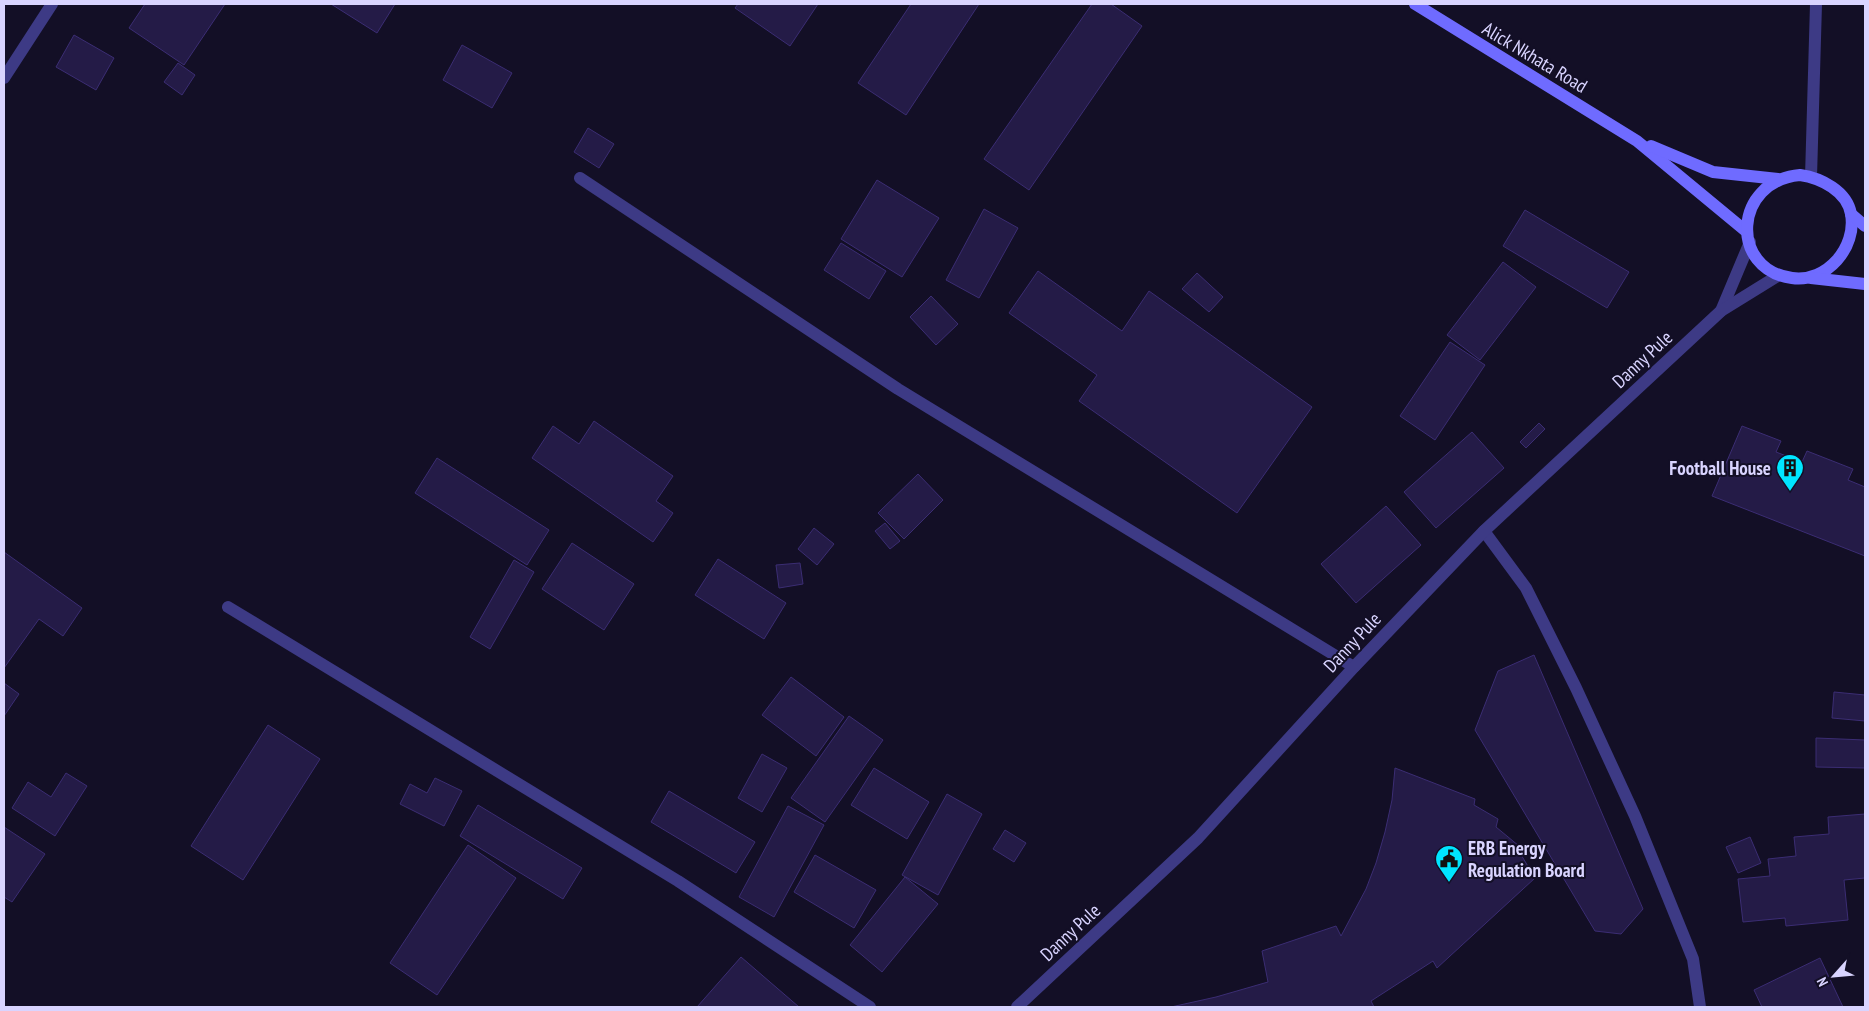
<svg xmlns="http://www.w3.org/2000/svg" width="1869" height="1011" font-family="'PT Sans Narrow',sans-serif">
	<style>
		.building { fill: #241b47; stroke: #3b2d73 }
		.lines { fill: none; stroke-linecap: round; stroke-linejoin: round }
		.service { stroke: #3d3a85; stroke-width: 12 }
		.minor { stroke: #3d3a85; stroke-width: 12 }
		.secondary { stroke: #6f6bff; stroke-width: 12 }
		.labels { text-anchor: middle; stroke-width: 4; stroke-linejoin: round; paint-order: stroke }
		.street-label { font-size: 19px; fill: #d9d4ff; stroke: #130f26 }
		.poi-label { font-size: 19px; font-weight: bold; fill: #d9d4ff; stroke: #130f26; text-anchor: end }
	</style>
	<rect width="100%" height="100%" fill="#130f26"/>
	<g class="building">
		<path d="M145,4H225L184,65L129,28Z"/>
		<path d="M331,4H395L377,33Z"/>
		<path d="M738,4H818L790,46L735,8Z"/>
		<path d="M911,4H979L906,115L858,83Z"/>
		<path d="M1092,4H1111L1142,26L1029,190L984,159Z"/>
		<path d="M74,35L114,58L96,90L56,67Z"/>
		<path d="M462,45L512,73L492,108L443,80Z"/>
		<path d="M178,63L195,75L182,95L164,82Z"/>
		<path d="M588,128L614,144L599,168L574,152Z"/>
		<path d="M877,180L939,218L902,277L841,239Z"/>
		<path d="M984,209L1018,228L979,298L946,280Z"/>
		<path d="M1525,210L1629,272L1607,308L1503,246Z"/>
		<path d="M841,243L886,271L869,299L824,270Z"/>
		<path d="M1503,262L1536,287L1480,360L1447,335Z"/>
		<path d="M1038,271L1122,331L1149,291L1312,407L1237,513L1079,401L1097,375L1009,313Z"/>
		<path d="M1197,273L1223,297L1209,312L1182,289Z"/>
		<path d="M931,296L958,324L936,345L910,317Z"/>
		<path d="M1450,342L1485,365L1435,440L1400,416Z"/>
		<path d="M594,421L673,476L656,501L673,513L653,542L532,458L553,426L579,444Z"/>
		<path d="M1539,423L1545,429L1526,448L1520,442Z"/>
		<path d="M1742,426L1781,441L1776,452L1802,462L1807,451L1853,469L1848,480L1865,487V556L1712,496Z"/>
		<path d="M1472,432L1504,468L1436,528L1404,492Z"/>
		<path d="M437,458L549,530L527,565L415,493Z"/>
		<path d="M918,474L943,500L904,539L878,513Z"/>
		<path d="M1386,506L1421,545L1356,603L1321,564Z"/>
		<path d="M885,523L900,541L890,549L875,531Z"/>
		<path d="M814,528L834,544L817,565L798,549Z"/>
		<path d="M572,543L634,584L604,630L542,589Z"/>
		<path d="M4,552L82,608L63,636L39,619L4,668Z"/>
		<path d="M718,559L786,603L764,639L695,595Z"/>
		<path d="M514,560L534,572L490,649L470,637Z"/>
		<path d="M800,563L803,584L779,588L776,565Z"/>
		<path d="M1534,655L1643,909L1621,934L1595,931L1475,730L1498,671Z"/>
		<path d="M791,677L844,717L816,756L762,715Z"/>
		<path d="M4,683L19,694L4,716Z"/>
		<path d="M1834,692L1865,695V721L1832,718Z"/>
		<path d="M849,716L883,740L825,822L791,798Z"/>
		<path d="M268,725L320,759L243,880L191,846Z"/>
		<path d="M1816,738L1865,740V768L1816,767Z"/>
		<path d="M762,754L787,768L762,812L738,798Z"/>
		<path d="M874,768L929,802L907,839L851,805Z"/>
		<path d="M1395,768L1475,799L1474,805L1498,819L1496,827L1519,846L1517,848L1535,878L1437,968L1433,961L1371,1001L1374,1007H1171L1216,997L1268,982L1262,951L1336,926L1341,936L1366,889L1376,863L1385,832L1392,800Z"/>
		<path d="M66,773L87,786L55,836L12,808L28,782L51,797Z"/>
		<path d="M435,778L462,791L444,826L400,804L410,784L427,793Z"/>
		<path d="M669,791L755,842L736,873L651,822Z"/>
		<path d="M947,794L982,814L938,895L902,875Z"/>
		<path d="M478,805L582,868L563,899L460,836Z"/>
		<path d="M788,806L824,825L774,917L739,897Z"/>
		<path d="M1865,814V878L1844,880L1848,920L1786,926L1785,918L1743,922L1738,879L1770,876L1768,859L1796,856L1794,837L1829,834L1828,817Z"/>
		<path d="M4,827L45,854L12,902L4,897Z"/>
		<path d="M1005,830L1026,843L1014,862L993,849Z"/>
		<path d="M1750,837L1761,863L1738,873L1726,847Z"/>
		<path d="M468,845L516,878L437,995L390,963Z"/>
		<path d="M815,855L876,890L854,928L794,892Z"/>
		<path d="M905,877L938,904L882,972L850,945Z"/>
		<path d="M741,957L799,1007H697Z"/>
		<path d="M1820,958L1843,1007H1762L1754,990Z"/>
	</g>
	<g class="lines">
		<path class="service" d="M580,178L898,389L1354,667"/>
		<g class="minor">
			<path d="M4,78L52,4"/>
			<path d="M1811,177L1816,4"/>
			<path d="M1721,311L1750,242"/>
			<path d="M1484,531L1526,588L1576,688L1635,816L1693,959L1700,1007"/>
			<path d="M228,607L678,881L870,1007"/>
			<path d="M1017,1007L1198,838L1354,667L1484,531L1721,311L1779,275"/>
		</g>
		<g class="secondary">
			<path d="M1415,4L1637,141L1747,232"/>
			<path d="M1651,146L1713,172L1778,179"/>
			<path d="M1800,175C1821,178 1847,191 1851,214C1857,247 1827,283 1792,278C1729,270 1733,181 1800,175Z"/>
			<path d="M1851,214L1865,226"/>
			<path d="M1811,278L1865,284"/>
		</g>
	</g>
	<defs>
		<symbol id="building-pin" viewBox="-11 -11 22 30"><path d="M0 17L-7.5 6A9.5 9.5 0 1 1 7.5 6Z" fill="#00e5ff" stroke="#130f26"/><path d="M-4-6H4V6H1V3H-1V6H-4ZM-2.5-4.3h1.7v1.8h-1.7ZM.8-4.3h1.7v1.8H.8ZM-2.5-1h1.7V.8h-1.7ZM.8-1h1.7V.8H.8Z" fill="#111"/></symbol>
		<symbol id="civic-pin" viewBox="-11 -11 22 30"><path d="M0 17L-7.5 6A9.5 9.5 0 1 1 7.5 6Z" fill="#00e5ff" stroke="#130f26"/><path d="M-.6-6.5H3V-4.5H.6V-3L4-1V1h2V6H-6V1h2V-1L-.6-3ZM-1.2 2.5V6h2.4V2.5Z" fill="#111"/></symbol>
	</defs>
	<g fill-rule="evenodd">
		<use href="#building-pin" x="1774" y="452" width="32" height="43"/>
		<use href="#civic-pin" x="1433" y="843" width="32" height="43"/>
	</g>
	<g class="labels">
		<g class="street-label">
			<text transform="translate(1535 57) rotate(31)" y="7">Alick Nkhata Road</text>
			<text transform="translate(1642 359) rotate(-43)" y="7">Danny Pule</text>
			<text transform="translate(1352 642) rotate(-47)" y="7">Danny Pule</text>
			<text transform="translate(1070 932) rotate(-43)" y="7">Danny Pule</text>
		</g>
		<g class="poi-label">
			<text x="1771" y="475">Football House</text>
			<text x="1468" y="855" text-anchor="start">ERB Energy<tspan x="1468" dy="22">Regulation Board</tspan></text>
		</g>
	</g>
	<rect width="1869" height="1011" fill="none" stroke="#d9d4ff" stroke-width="10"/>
	<g transform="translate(1834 976) rotate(243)" stroke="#130f26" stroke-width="4" paint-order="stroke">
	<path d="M0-4L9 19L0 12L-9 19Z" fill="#d9d4ff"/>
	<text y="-8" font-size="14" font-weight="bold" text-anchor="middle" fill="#d9d4ff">N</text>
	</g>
</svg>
